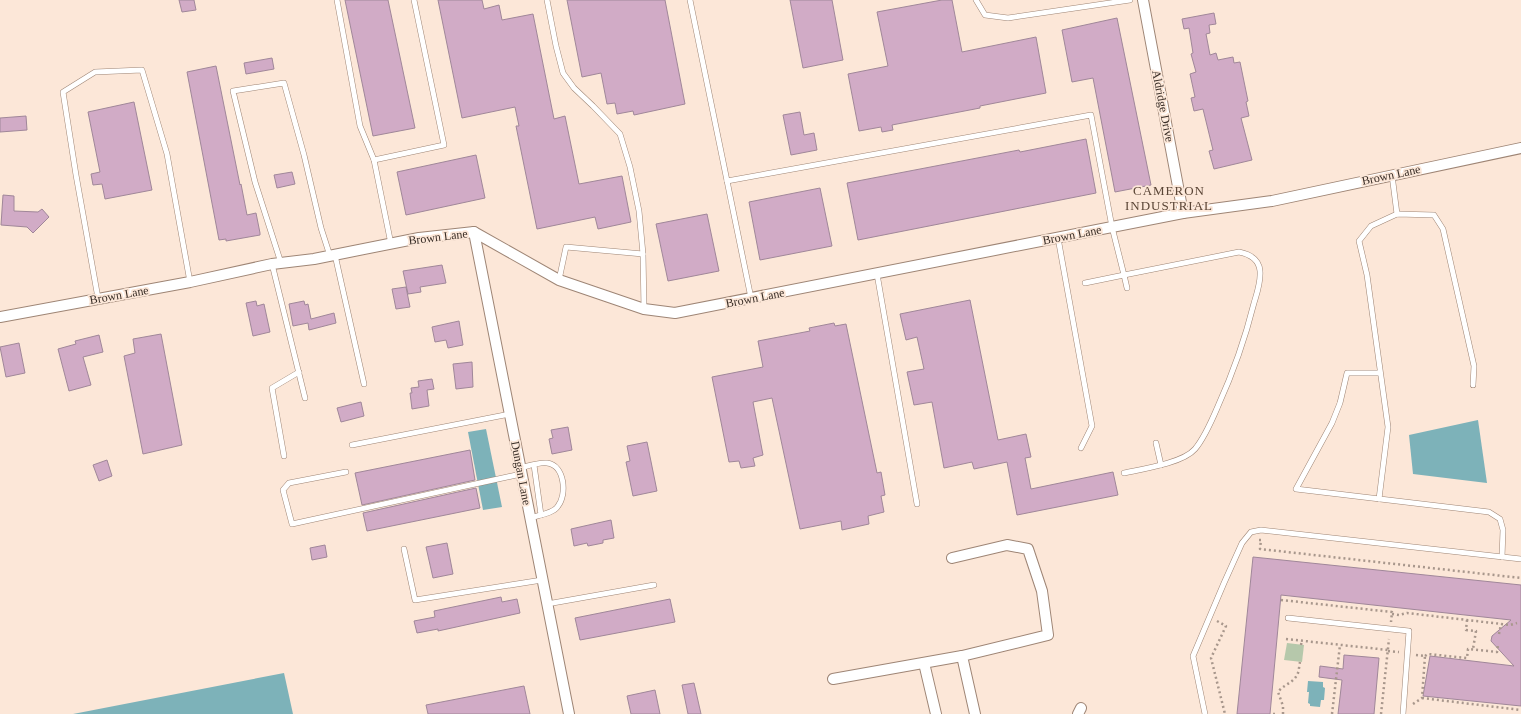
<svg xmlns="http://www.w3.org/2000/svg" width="1521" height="714" font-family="Georgia,serif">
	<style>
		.green { fill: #b6c8ab }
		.water { fill: #7db2b9 }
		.building { fill: #d1abc6; stroke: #a08799 }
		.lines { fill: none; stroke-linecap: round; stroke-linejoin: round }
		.lane-casing { stroke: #9e8575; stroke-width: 6 }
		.street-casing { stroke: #9e8575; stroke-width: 12 }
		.path { stroke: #a8978c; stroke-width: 2.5; stroke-dasharray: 2 3; stroke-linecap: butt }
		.lane { stroke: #fff; stroke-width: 5 }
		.street { stroke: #fff; stroke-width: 10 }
		.labels { text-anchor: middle; stroke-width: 3.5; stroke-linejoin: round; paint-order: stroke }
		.street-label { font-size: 12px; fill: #382d26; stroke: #fce7d8 }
		.neighbourhood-label { font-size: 13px; letter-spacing: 1px; fill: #5a4536; stroke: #fce7d8 }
	</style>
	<rect width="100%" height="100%" fill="#fce7d8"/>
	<path class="green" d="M1287,643L1304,645L1302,662L1284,660Z"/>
	<g class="water">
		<path d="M1478,420L1487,483L1413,474L1409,435Z"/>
		<path d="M486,429L502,507L483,510L468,432Z"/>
		<path d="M284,673L293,714H73Z"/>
		<path d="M1308,681L1323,682V687L1325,688L1324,700H1321L1320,707L1310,706V704L1308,703L1309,692H1307Z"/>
	</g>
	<g class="building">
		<path d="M179,0H194L196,10L182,12Z"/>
		<path d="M345,0H388L415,128L373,136Z"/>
		<path d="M438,0H482L484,9L499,5L502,20L533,14L554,119L565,116L579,184L622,176L631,222L598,229L595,217L537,229L516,126H519L515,107L462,118Z"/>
		<path d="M567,0H665L685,104L634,115L633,111L617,114L615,103L607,104L601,73L582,77Z"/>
		<path d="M790,0H832L843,60L803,68Z"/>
		<path d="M942,0H952L962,52L1036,37L1046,93L980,106V108L892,125L893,130L882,132L881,127L859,131L848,74L888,66L877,12Z"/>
		<path d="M1214,13L1216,24L1209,25L1210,33L1206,34L1210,55L1216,53L1218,60L1233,57L1234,63L1240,62L1248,101L1246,102L1249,116L1241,118L1252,160L1214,169L1209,151L1213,150L1203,109L1194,111L1191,98L1195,97L1190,74L1196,72L1191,54L1193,53L1189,28L1184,29L1182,19Z"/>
		<path d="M1117,18L1151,185L1115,192L1093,78L1072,82L1062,30Z"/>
		<path d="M272,58L274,69L246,74L244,63Z"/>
		<path d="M216,66L240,185L241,184L247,215L256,213L260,233V235L226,241V239L219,240L187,72Z"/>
		<path d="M134,102L152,190L105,199L102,184L93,185L91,174L100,172L88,112Z"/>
		<path d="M800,112L804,135L814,133L817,150L791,155L783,115Z"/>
		<path d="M26,116L27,130L0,132V118Z"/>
		<path d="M1086,139L1096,193L858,240L847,183L1019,150L1020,152Z"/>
		<path d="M476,155L485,198L406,215L397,172Z"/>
		<path d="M292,172L295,184L277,188L274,175Z"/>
		<path d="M820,188L832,246L760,260L749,202Z"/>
		<path d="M3,195L14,196V211L38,212L42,209L49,217L33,233L27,227L1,225Z"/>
		<path d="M707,214L719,271L668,281L656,224Z"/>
		<path d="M442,265L446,283L420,287L421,292L408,294L403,271Z"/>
		<path d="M406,287L410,307L396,309L392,289Z"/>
		<path d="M970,300L998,440L1026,434L1031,457L1025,458L1031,489L1113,472L1118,495L1017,515L1007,462L974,469L972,462L944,468L932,402L914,405L907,372L924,369L917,337L906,340L900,314Z"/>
		<path d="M256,301L257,306L264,304L270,332L253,336L246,303Z"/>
		<path d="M304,301L305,305L308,304L311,319L334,313L336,323L309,330L308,323L293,326L289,304Z"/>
		<path d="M459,321L463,345L448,348L446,340L435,342L432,327Z"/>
		<path d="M834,323L835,326L846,324L877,473L881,472L885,495L881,496L884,512L868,516L869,524L842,530L841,521L800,529L772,398L753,402L763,455L753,458L755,466L741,468L739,461L729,462L712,377L763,367L758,341L810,331L809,328Z"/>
		<path d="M161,334L182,445L143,454L124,356L135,353L133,339Z"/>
		<path d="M99,335L103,352L83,357L91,385L69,391L58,349L76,344L75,341Z"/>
		<path d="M19,343L25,373L6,377L0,347Z"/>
		<path d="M472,362L473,387L456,389L453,364Z"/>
		<path d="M432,379L434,389L427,390L429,406L412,409L410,393H412L411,388L419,387L418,381Z"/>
		<path d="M361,402L364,416L341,422L337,408Z"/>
		<path d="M568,427L572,450L552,454L549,439L553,438L551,430Z"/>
		<path d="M647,442L657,491L633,496L626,462L630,461L627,446Z"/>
		<path d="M470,450L475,480L362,505L355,473Z"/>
		<path d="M107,460L112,476L99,481L93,465Z"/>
		<path d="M476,488L480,508L367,531L363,513Z"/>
		<path d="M611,520L614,538L603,540V543L588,546L587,543L574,546L571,529Z"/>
		<path d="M447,543L453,574L433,578L426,547Z"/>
		<path d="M325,545L327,557L312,560L310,548Z"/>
		<path d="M1253,557L1521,585V706L1423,696L1430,656L1514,666L1491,641L1492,636L1511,620L1281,595L1270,714H1237Z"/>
		<path d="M501,597L502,602L517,599L520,613L438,631V629L417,633L414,621L435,617L434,611Z"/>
		<path d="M670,599L675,622L580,640L575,618Z"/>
		<path d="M1344,655L1379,658L1374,714H1338L1342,680L1319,677L1320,666L1343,669Z"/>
		<path d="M694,683L701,714H688L682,685Z"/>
		<path d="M524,686L530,714H428L426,705Z"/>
		<path d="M655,690L660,714H631L627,696Z"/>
	</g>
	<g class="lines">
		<defs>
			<g id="lane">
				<path d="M337,0L360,126L374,160L391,244"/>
				<path d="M547,0L556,46L563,73L574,88L593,106L620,134L630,167L639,211L643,254L644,309"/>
				<path d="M690,0L751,298"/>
				<path d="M976,0L985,15L1008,18L1130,0"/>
				<path d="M374,160L444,145L414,0"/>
				<path d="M1392,175L1397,214"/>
				<path d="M727,181L1091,115L1112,227L1124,275L1239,252C1249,254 1259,259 1260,271C1261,282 1257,293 1254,303C1245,339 1233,373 1218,406C1212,420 1205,437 1195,449C1183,463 1143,469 1124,473"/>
				<path d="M1058,238L1092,426L1081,448"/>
				<path d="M335,255L364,384"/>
				<path d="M281,263L255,182L233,91L284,83L304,155L321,228L330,256"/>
				<path d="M272,264L305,398"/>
				<path d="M877,274L917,504"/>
				<path d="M559,280L566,247L643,254"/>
				<path d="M1085,283L1124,275L1127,288"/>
				<path d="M98,298L76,175L63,92L95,72L142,70L167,154L190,282"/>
				<path d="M1379,373H1347L1340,403L1332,423L1296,489L1489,512L1500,519L1503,530L1502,557"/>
				<path d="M1156,443L1161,465"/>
				<path d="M352,445L510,414"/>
				<path d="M284,456L272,388L299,372"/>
				<path d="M534,465L541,515"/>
				<path d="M520,468C528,466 539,462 547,463C565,465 567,495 558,506C553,514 538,515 530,518"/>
				<path d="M346,472L289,483L283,490L292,524L521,474"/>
				<path d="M1379,499L1388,427L1367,275L1359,241L1371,226L1397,214L1434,215L1443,229L1474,366L1473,385"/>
				<path d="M404,549L415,600L542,580"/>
				<path d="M547,604L654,585"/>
				<path d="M1288,618L1409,631L1403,714"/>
				<path d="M1205,714L1193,656L1224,583L1242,543L1251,532L1261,530L1521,559"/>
			</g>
			<g id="street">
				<path d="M1143,0L1183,213"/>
				<path d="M474,232L569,714"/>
				<path d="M0,317L190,282L272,264L314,259L419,238L474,232L559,280L644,309L675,313L1183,213L1272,201L1521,148"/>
				<path d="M952,558L1007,545L1028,549L1042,591L1048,635L962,656L975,714"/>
				<path d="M924,663L936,714"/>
				<path d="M833,679L962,656"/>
				<path d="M1078,714L1081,708"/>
			</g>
		</defs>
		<use href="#lane" class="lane-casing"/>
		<use href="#street" class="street-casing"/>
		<g class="path">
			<path d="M1259,540H1261L1260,549L1521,578"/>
			<path d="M1281,600L1392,612L1391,622"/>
			<path d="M1392,614L1399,615L1407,613L1510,625L1517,623"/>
			<path d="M1467,620L1466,630L1476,631L1473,649"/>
			<path d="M1217,621L1226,626L1211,658L1225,714"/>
			<path d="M1499,634L1501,624"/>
			<path d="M1286,639L1388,650"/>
			<path d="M1301,645L1302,640"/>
			<path d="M1388,651L1399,652"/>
			<path d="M1425,656L1428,654L1467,658L1468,649L1497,652L1498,645"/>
			<path d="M1422,698L1521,710"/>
			<path d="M1413,704L1422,698L1425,656L1416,655"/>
			<path d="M1273,714H1277"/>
			<path d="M1283,714V706L1278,692C1283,685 1293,683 1297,675C1299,672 1299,666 1300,662"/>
			<path d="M1332,714L1340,645"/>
			<path d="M1381,714L1389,639"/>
		</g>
		<use href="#lane" class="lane"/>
		<use href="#street" class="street"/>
	</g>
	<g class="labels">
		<g class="street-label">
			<text transform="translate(1163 106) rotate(79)" y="4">Aldridge Drive</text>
			<text transform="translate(1391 175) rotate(-12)" y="4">Brown Lane</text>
			<text transform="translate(1072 235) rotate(-11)" y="4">Brown Lane</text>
			<text transform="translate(438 237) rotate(-7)" y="4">Brown Lane</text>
			<text transform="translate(119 295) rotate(-10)" y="4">Brown Lane</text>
			<text transform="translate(755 298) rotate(-11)" y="4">Brown Lane</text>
			<text transform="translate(521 473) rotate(79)" y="4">Dungan Lane</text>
		</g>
		<g class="neighbourhood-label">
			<text x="1169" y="195">CAMERON<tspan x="1169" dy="15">INDUSTRIAL</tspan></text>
		</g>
	</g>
</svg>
